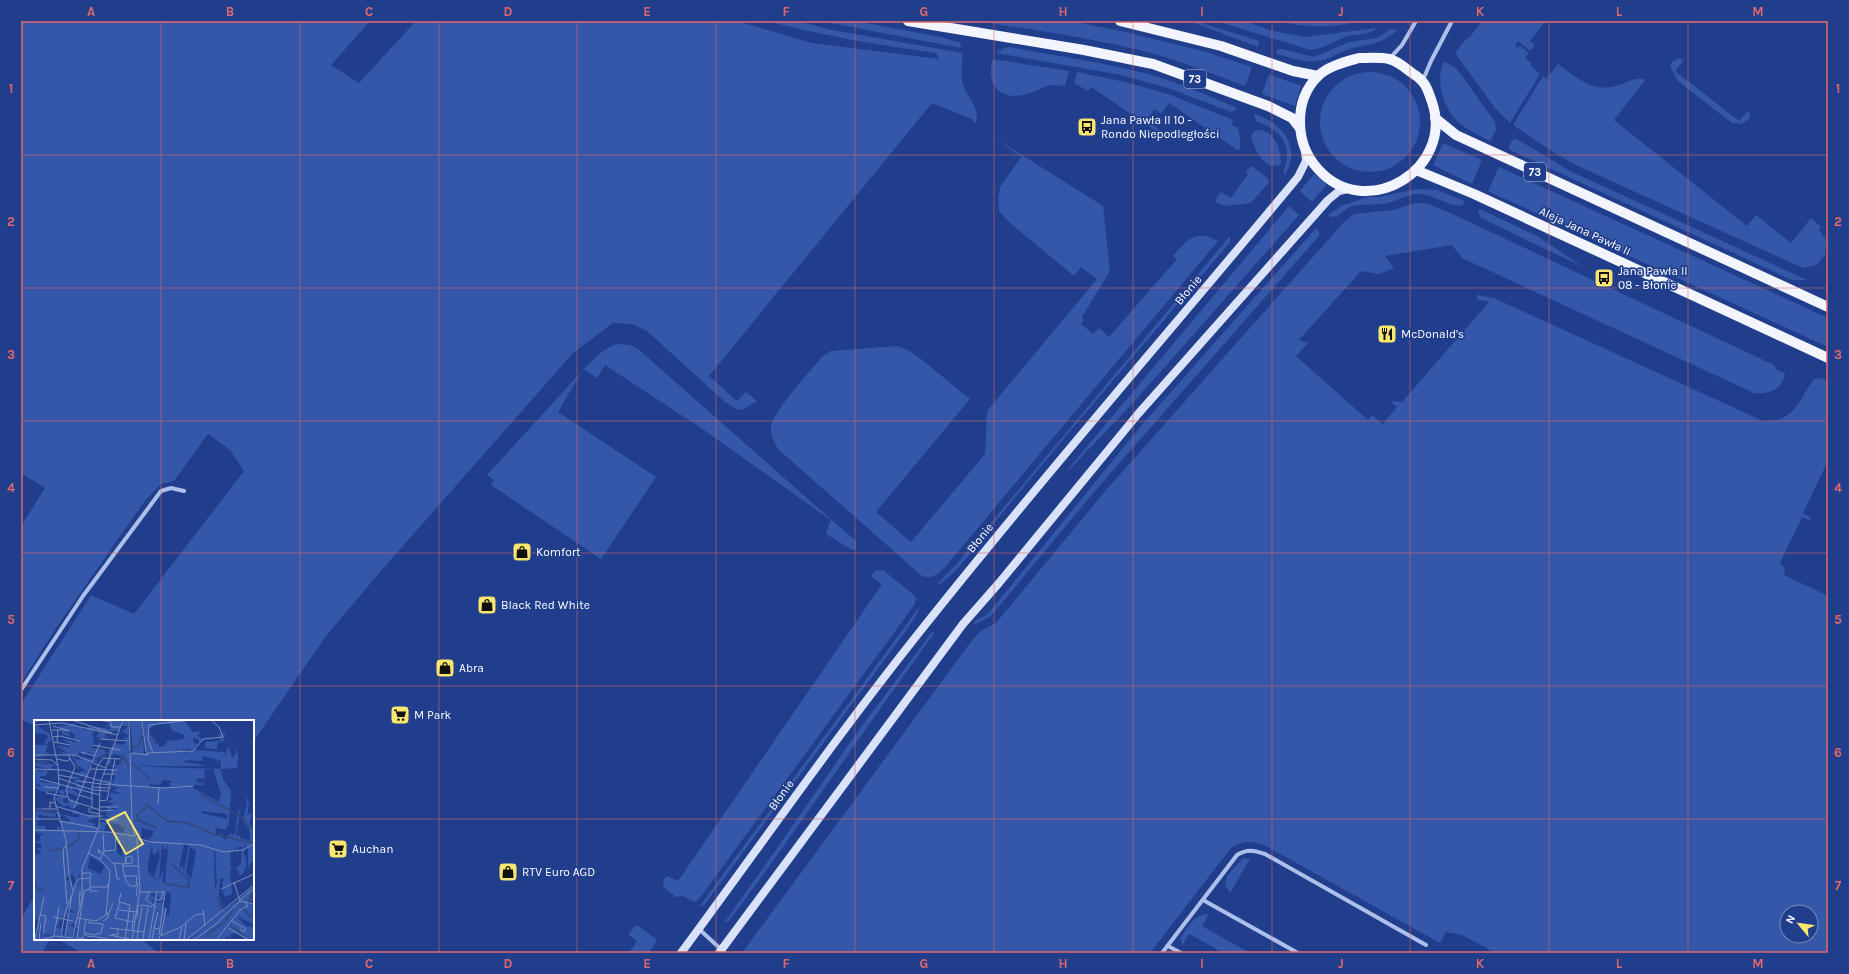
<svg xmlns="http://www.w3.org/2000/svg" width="1849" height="974" font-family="Karla,sans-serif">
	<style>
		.green { fill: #3457a9; fill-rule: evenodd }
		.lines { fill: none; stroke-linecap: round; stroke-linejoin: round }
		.minor { stroke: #adc0eb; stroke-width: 4 }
		.secondary { stroke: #d9e2f9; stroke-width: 8 }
		.primary { stroke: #f2f5fe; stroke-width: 10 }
		.grid { fill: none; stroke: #e26868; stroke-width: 1; stroke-opacity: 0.55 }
		.labels { text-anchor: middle; stroke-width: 3.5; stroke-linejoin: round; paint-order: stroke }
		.shield { fill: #203e8c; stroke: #bcc5dc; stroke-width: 1 }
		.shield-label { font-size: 11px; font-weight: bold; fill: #fff }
		.poi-label { font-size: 12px; fill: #fff; stroke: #203e8c; text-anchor: start }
		.street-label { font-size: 12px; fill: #fff; stroke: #203e8c }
		.inset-river { fill: none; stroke: #334983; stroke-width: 2 }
		.inset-road { fill: none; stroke: #798bba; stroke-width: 1 }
		.view { fill: #f9e66e; fill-opacity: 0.15; stroke: #f9e66e; stroke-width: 2 }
		.inset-edge { fill: none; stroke: #fff; stroke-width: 2 }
		.neatline { fill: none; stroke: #e26868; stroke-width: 1.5 }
		.grid-label { font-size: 13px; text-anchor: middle; font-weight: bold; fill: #e26868 }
	</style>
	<rect width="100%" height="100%" fill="#203e8c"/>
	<g class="green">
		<path d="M21,21H370L331,65L359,83L416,21H737L812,43L939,59L936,53C879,45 823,36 767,21H797L832,30L963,53C962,63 960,74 963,84C968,100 980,106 976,124L972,119L932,103L709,376L737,401L746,392L757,401L742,410L736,409L725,402L647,331L632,324L613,323L573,353L380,572L326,636L253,742V721H35V726L21,719V704L91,595L134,614L244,471L230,450L208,434L174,481L161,484L144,502L56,628L21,683V526L45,488L21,473Z"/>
		<path d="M820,21H855L941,37L960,43L961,48Z"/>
		<path d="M977,21H1071L1125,32L1203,51L1252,67L1245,86C1213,74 1181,61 1147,52C1091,38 1034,30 977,21Z"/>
		<path d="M1189,21H1195L1259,41L1258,47Z"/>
		<path d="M1217,21H1245L1273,31L1305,37L1377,28C1371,35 1357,34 1348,36C1335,40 1324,49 1310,50Z"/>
		<path d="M1278,21H1361C1333,28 1306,28 1278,21Z"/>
		<path d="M1482,21H1545L1530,41L1535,45L1530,51L1518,41L1515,46L1518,48L1520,46L1529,53L1525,58L1532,64L1531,66L1540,74L1510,123L1495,108L1455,53L1467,38H1469Z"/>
		<path d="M1391,29L1397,30C1381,46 1367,43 1347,50C1337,53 1329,60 1318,61C1304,63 1289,57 1276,54L1278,49H1282L1314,57L1349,42L1377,38Z"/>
		<path d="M1010,47C1056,56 1103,62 1148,74C1179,83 1208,95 1237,108L1235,110L1231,112L1171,89L1121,75L996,53L1004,48Z"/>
		<path d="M1679,58L1684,60L1675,71L1739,121L1748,111L1750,114L1749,119L1741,124L1732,123L1678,81L1670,66L1673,61Z"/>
		<path d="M993,59L1069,71L1065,86C1061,86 1055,85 1050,85C1042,87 1035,92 1027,94C1000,102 985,84 993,59Z"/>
		<path d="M1444,61L1457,69L1495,122L1496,130L1490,141C1479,135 1467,130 1458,122C1443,107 1435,80 1444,61Z"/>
		<path d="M1558,64C1577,78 1594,94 1619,85C1629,82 1635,76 1645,80L1614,120L1747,226L1756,215L1791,243L1811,218L1821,227L1819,230L1826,240L1825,255L1817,265L1803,268L1578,166L1556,154L1513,125L1543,76L1546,79Z"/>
		<path d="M1077,72L1125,82L1168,94L1233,120L1232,125L1238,128C1239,136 1242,144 1239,151L1169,103L1161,114L1154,109L1147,121L1169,137L1168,139L1091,87L1088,91L1074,83Z"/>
		<circle cx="1370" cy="122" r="50"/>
		<path d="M1269,74L1301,86L1295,106L1262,94Z"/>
		<path d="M1254,114C1282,122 1303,148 1284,176C1283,171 1286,164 1287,158C1288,136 1274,128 1256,121Z"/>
		<path d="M1257,130C1275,129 1281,150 1281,164C1264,172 1255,150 1251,137L1253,132Z"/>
		<path d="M995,138L1103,206L1110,271L1082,317L1084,320L1081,324L1093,334L1099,328L1109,337L1177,259L1173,256C1187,239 1197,229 1218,241L946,566C938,574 934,579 922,576L779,450C775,444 770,435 771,427C773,411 810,371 822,357L831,351L897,346L908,350L921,359L970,399L876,512L911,542L985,454L987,411L1097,279L1081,267L1074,276L1010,223L999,211L998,199L1000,187L1021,157Z"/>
		<path d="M1517,139L1570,171L1807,280H1792L1508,149L1512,140Z"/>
		<path d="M1443,143L1482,160L1472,184L1433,165Z"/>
		<path d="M1252,166L1267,178L1269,182L1251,203L1225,206L1216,202V198L1221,192L1231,198L1248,174L1245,172Z"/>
		<path d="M1499,167L1828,318V347L1488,191Z"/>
		<path d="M1314,174L1327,184L1312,202L1300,191Z"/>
		<path d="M1416,189L1437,190L1464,201L1463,205C1449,209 1432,192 1416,194C1406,195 1398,200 1389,203C1377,206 1364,203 1352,206C1344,209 1340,217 1331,217L1328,215L1341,206L1368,197H1379Z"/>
		<path d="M1414,203H1425L1446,211L1774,365L1777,370L1785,373C1783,389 1769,395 1754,393L1462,258L1452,245L1385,256L1394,268L1379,274L1361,271L1299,340L1308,343L1296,356L1368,420L1372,415L1383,424L1397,407L1392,403L1394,401L1402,402L1489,302L1477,299V295L1494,298L1763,421C1796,422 1798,400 1814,379L1820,378L1828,381V465H1826L1803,513L1812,519L1809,520L1802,517L1780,563L1785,569L1784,575L1828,596V953H1496L1462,935L1446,932L1440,943L1266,846C1253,841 1243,840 1231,848L1150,953H742L973,639L981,631L996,623L1107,489L1344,222L1354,214L1394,210ZM1787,912H1811V936H1787Z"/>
		<path d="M1289,206L1299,215L1133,403L1069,470L1068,469Z"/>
		<path d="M1480,209L1539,237L1583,267L1481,218L1478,212Z"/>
		<path d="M1316,228L1319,231V236L1095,491L990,617L973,625L976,620L988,614L1140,427Z"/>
		<path d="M1230,236V242C1153,334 1075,424 999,517C987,531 952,582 936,585L955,566Z"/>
		<path d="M617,344L630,345L637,348L834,522L856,541V549L852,550L826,534L830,521H832L704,430L605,365L597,378L583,369L558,412L656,477L601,559L491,485L494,480L487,475L584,369C594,359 602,349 617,344Z"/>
		<path d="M883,570L914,595L916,598L915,604L699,899L694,902L683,896L676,897L663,887L664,879L668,876L678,881L882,584L872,577V575L875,571Z"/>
		<path d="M920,606L916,616L905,632L708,900L704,905L699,907Z"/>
		<path d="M932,632H934L933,635C864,730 799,827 729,921L724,923L778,847L853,738Z"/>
		<path d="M1243,858L1250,859L1230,893L1225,885L1227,876Z"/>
		<path d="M35,895V939H50L42,953H21V918Z"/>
		<path d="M1209,914L1202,926L1250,953H1224L1189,934L1182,946L1181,937C1188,927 1194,914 1209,914Z"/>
		<path d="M637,925L657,940L649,953H629L637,941L629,935V933Z"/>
		<path d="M57,939H141L158,953H82Z"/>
	</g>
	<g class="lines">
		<g class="minor">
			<path d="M1390,58L1402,45L1416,21"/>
			<path d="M1423,80L1431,61L1452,21"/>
			<path d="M21,690L83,596L161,491L171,488L184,491"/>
			<path d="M1203,900L1298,953"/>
			<path d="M699,929L725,953"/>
			<path d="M1168,946L1181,953"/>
			<path d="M1162,953L1237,855C1247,849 1253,850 1265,854L1426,945"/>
		</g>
		<g class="secondary">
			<path d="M681,953C761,845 838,734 922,629C1044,475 1173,328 1298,177L1306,161L1305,151"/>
			<path d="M719,953L963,624L999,583L1138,414L1328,200L1339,191L1348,189"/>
		</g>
		<g class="primary">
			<path d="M908,21L1084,50L1153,64L1268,106L1292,118L1299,127"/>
			<path d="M1120,21L1221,46L1293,71L1318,76"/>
			<path d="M1359,58C1368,58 1380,57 1389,59C1398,61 1405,68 1412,73C1425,81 1427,87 1432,102C1455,169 1366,223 1318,169C1295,144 1293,101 1318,76C1328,66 1345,62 1359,58Z"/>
			<path d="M1435,118L1456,135L1828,307"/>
			<path d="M1416,170L1474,194L1828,358"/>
		</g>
	</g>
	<path class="grid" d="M161,21V721M300,21V953M439,21V953M577,21V953M716,21V953M855,21V953M994,21V953M1133,21V953M1272,21V953M1410,21V953M1549,21V953M1688,21V953M21,155H1828M21,288H1828M21,421H1828M21,553H1828M21,686H1828M21,819H35M253,819H1828M161,939V953"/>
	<defs>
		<symbol id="bus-square" viewBox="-11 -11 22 22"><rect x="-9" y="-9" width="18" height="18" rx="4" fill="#f9e66e" stroke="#203e8c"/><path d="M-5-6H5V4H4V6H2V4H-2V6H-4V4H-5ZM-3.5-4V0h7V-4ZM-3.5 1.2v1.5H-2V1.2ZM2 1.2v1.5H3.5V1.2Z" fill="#111"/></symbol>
		<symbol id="restaurant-square" viewBox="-11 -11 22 22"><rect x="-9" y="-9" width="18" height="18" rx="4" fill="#f9e66e" stroke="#203e8c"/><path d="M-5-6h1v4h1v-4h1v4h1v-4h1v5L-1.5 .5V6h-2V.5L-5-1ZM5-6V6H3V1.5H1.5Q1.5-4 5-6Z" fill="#111"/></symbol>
		<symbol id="shop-square" viewBox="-11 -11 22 22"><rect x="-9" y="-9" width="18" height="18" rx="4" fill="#f9e66e" stroke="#203e8c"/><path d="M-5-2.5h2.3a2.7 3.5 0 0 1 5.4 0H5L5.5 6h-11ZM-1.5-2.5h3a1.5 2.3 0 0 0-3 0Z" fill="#111"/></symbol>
		<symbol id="supermarket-square" viewBox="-11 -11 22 22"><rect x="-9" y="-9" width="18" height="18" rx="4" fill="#f9e66e" stroke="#203e8c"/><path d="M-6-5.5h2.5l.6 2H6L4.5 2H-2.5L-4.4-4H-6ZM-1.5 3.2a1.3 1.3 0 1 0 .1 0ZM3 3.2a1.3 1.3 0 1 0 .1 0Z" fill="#111"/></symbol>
	</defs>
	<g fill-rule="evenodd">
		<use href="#bus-square" x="1076" y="116" width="22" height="22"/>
		<use href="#bus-square" x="1593" y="267" width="22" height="22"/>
		<use href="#restaurant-square" x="1376" y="323" width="22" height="22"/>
		<use href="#shop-square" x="511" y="541" width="22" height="22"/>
		<use href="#shop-square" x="476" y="594" width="22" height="22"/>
		<use href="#shop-square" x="434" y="657" width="22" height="22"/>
		<use href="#supermarket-square" x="389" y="704" width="22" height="22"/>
		<use href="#supermarket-square" x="327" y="838" width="22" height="22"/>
		<use href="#shop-square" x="497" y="861" width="22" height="22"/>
	</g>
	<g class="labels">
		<g class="shield">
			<rect x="1184" y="70" width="22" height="18" rx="3"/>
			<rect x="1524" y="163" width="22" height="18" rx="3"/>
		</g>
		<g class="shield-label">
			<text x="1195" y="83">73</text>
			<text x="1535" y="176">73</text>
		</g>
		<g class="poi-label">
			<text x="1101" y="124">Jana Pawła II 10 -<tspan x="1101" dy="14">Rondo Niepodległości</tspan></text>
			<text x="1618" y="275">Jana Pawła II<tspan x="1618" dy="14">08 - Błonie</tspan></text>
			<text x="1401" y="338">McDonald's</text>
			<text x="536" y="556">Komfort</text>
			<text x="501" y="609">Black Red White</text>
			<text x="459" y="672">Abra</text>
			<text x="414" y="719">M Park</text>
			<text x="352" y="853">Auchan</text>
			<text x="522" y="876">RTV Euro AGD</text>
		</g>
		<g class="street-label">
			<text transform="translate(1585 231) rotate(25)" y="4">Aleja Jana Pawła II</text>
			<text transform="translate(1188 290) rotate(-50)" y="4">Błonie</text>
			<text transform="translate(980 538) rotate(-51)" y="4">Błonie</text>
			<text transform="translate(781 795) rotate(-54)" y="4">Błonie</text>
		</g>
	</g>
	<g transform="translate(34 720)">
		<rect width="220" height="220" fill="#203e8c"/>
		<path d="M75,0H85L87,3L88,0H94L96,34L99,32L96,0L108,1L110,34L113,35L109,1L156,0L151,2L159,12L167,11L163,16L171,20L165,22L164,19L159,18V22L164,25L160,26L162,28L158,30L153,28L152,31L149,28L150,33L162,30L190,32L192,36L193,28H195L198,38L202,34L201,27L204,35L203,48L187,49L189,60L197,70L195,102L192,110L182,108L181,115H190L187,117L192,120L194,115L198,113V116L201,113V117L203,95L200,93L204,94L207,85L202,117L205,115L207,119L216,120L215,109L209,101L213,84L211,74L215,84L213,95L218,93L215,105L217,104L219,111L220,109V143L217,142L214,148V127L211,129L212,122L210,127V137L212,138L213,150L211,145L210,153L206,156L202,148L207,144L208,127L206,126L203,131V135L202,126L200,131H196L197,148L200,149L196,150L198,173L197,175L190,176L188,162L191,160L186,158L185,176L190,190L205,179L169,209L220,166V176L217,178L220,180L212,183L220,185L218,192L220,204L204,197V198L212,206L220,207V220H213L202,213L196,215L198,219L192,216L193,220H164L163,215L162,220H155L168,210L153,220H127V215L126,220H79V217L78,220H72V218L71,220V218L73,217L67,216L69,217L66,218H71L70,220H66V217L64,220H61L64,218H54V217L51,215L49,219L51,217L57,220H39L44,208L41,209L42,203L41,205L38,202L39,205H34L40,207L38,220H29L27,219L28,209L31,208L28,213L31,216L36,192L41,193L34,188V198L30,195V198L18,197L26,198L24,206L22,204L20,205H22L20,215H26L21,214L22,207L27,208L25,220H15V217L14,220H5L6,215L10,214L9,219L11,215L15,217L17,215L9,214V206L7,213V206L4,219L1,220L2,213L4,216V203L10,204L4,202V199L1,201L0,220V192H5L0,191V134H8L4,129H6L0,128H7V123H0L1,117L2,122L6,121V116L10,114L0,112V89L8,87L9,91L26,92V94L45,98V94H38L39,89L52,96L60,94L58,98L61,96L65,97L52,101L62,104L59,108L63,109L66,102H75L66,99L78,101V98H70L76,97L71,96L74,93H69L75,91L72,85L78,87L76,90L85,88L76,85L80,83L71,82L80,79L75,77L78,68H75V70L73,78L75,67H78L77,73L91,74L79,71L85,67H80L69,61L73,59L78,64L82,54H91L77,52V49L83,50L81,48L83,47H78L80,43L84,46L88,36L80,34L77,36V43L72,46L75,34H70L73,37L69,36L63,39V42H60L54,49L57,52L53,53L54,58L47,56L43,64L48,66V60L51,58L50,61H51L54,62L49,63L48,67L53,68H48L45,77L33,72V76L25,73V70H31L30,74L33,76L32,70L36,69H33L32,65L42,68L37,69L46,74L43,67L38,65L44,66L40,61L42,55L44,59L46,56L42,54L44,52L46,54V51L54,52L44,46L43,49V44L38,45L42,42L38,36L29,34L27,32L34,33L22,26L36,27V24L28,19L42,22L47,19L40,20L41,15L33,10L37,17L29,14L28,17V11H31L25,6L37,5L38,3L52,10L55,6L71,8L76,2L77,7L73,6L72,9L76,10L78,1ZM124,4H135L138,11L149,14L150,19L133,21L131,26L126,27L114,9ZM87,6H94L88,12L94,15V18L90,16V18L94,21L88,25L81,23L73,33L70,32L72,30L58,28L57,24L62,23L59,21L61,18L58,17L60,11L65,12L62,17L75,19L71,17V14H74L73,11H84L80,23ZM45,32L50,35L54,32L59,34L61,40L49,37L48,40L47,36L46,40L41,39L40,35L44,36ZM168,36L183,39V43L186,39L187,49L117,47L100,43L117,46H175L150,42L152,40L168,41ZM179,49L187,74L185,82L159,68L160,65H170L169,59V63H164L162,59L171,58L170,50ZM128,60L137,61V63H133L136,64V67H116L115,64L124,65L128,63ZM168,91L193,94V99L167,93ZM23,93L24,97L29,95L36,100L32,103V100L26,102L28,109L23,106V110H12L11,106H3V100L6,99L3,95H8L9,99V96L21,97ZM76,103L87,105V108L90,106V113L82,112L81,114L75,113H80L76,112L80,113V112L70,111L71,105ZM107,108L120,111L116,119L109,116L118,122L102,118L108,116ZM81,121L85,125L86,122V126L88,122V137L81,130ZM123,123L126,136L120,156L114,152V144L118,124L119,134H121L124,131ZM128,123L130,129H133V123L134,129L131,163L128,162L130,149L125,160ZM150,123L155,124L150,151L148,145L145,150ZM156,127L162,131L157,160L152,152ZM181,129L183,164L181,171L180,131ZM56,136L71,146L66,154L54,148ZM47,151L46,157L50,159H47V166L46,160H44L45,165H42L39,172L37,159L33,161L32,157L36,159L33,155H39L42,161L39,164V170ZM117,171L128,172L123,174V179L125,175V179L130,181L131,172L137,173L135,196L132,195L133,188H129L130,182L121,183L119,180V183H117L119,179L122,182L123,173H118H120V176L122,173V176L119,177L118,174L117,177ZM0,4L16,14L17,21L14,22L12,32H16L7,37H2L0,25H13L10,22L13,20L10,19L15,18L12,14L0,13ZM183,12L185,15L191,13L190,21L184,23L183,29L171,28V22L187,21ZM5,40L23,46H17L20,50L0,46L4,51L12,50L14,53L11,56H6L7,62L24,64L25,68L21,72L17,71L13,73L0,68V63L4,67L7,66L0,62V42ZM29,76L32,79H29L30,83H34L36,78L46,84L38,89L34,85L30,87L20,78Z" fill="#3457a9" fill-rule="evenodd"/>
		<path class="inset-river" d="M115,12L123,24M98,28L105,26L108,16M89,36L95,47M61,40L75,32M0,42L14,44M98,43L115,59M85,45L90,34M166,74L207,97L216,107M111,83L133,101L153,103L163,107M113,87L103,95L104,100L122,108M0,90L22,93M164,107L180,115H190M191,116L207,121M208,121L220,122M34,127L44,120L45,114M16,131L29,129M137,143L154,159L155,168M114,154L125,161M0,161L4,169L11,170M130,163L154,168M183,178L189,189M214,182L220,170M206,185L217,197H220M196,205L212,217M174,219V213L190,203L200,188"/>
		<path class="inset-road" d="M15,0L24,47L25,66L20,78L32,120L35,154L39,171M38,0L78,13M65,0L77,2V7H86M95,0L96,31M101,0H148M108,0L112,32M0,1L14,0M0,5L28,3L84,15M19,6L36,11M18,10H33M19,17L26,16L46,21M66,19L94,21M20,22L36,25M23,22L24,9M58,25L86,30M47,32L61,36M96,33L98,102L101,116M97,33L113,35L114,33L111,34M114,33L159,31L169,19L189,17L185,7L177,0M119,33L114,19L115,5L156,0M0,35H41L58,42L66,23M34,35L41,47L32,70L35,80L66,90M0,39L18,40L24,46M23,39L32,41L37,39M59,43L72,48M0,49L30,50L81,65L131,68L159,66M56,49L83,50M70,54H83M24,55L41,58M24,58L59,70L74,71M6,59L66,75M44,61L76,65M10,67L24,68M58,67L75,68M12,73L34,77M45,75L58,79M66,81L73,80L81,39M124,84L125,68M21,86L55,96H69M66,87H84M40,88L57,46M55,88V92L66,94M8,89H22M16,89V82L21,83M58,89V67L63,47L69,38L86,39M66,91L79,90M2,99H25M66,99L84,100M25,101L63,108L62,110M0,110L74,112L101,116M103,118L117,122L166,125L190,132L209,130L220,124M70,131L82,130L81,113M67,132L65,133L64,129L81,145L83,159H86M66,139L70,131L69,114M79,143L89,144V149L91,158L92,161L96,166H102L103,156H91M91,143L92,137V143M89,144L98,143V136L92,137M89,146H104M48,155L49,153H57L56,158M200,162L206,181L220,184M57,167H73L74,164M187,169L220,154M105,172H131L125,215M115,172L112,180L122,187M87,173L85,182L96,185L91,220M102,177L104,163M122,180H127L129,171M206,180L219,169M86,182L81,198L99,202M33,184L29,132L30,127L33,126M45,186L46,171M85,190L104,192M169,190L171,206M5,195L12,196L9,214M74,195L79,183M19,197L39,201M43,198L62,201L72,195L76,151L66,139L54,133M103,198L104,186L108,185L118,187M52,200L50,210L52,216L73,218M69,201L74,198V193H72M198,201L212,209L210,212L206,209M42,203L48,179V149L65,107L66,64L89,0M76,208L110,212L109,220M120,208L124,192M194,208L215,220M98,209L100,193M104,211L108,187M104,211L103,219L109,220M110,212L114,188M51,213L60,215L67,213L69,204L57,203L54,202L57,203M50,214L49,219L43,218L50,171L56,169M78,214L84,215V209M75,215L96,219M127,215L132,188M20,216L25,187M31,216L38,175M39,218L42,202M1,220L10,177M5,220L7,203M6,220L21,216L39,218M26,220L31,193L44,159L56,158V171H64M98,220L106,169L103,118M115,220L123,171M118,220L120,208L125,209M124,220L126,216L147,207L161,195L169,194M145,220L148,206M150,220L152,203M152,220L220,165M160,220L182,204L206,181M182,220L207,189L214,186L212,183"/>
		<path class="view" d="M91,92L109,124L92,134L73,101Z"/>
		<rect width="220" height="220" class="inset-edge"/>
	</g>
	<rect width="1849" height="974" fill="none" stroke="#203e8c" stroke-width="44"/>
	<g transform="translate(1799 924) rotate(299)"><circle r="19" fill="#203e8c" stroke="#798bba"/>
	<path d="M0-3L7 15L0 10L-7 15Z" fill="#f9e66e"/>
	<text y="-6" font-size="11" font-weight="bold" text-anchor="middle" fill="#ffffff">N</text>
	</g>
	<rect x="22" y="22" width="1805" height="930" class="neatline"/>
	<g class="grid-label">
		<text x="91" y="16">A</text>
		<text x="230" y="16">B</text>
		<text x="369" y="16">C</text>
		<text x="508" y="16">D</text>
		<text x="647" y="16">E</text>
		<text x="786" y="16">F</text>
		<text x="924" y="16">G</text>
		<text x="1063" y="16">H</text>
		<text x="1202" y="16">I</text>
		<text x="1341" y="16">J</text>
		<text x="1480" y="16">K</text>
		<text x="1619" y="16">L</text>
		<text x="1758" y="16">M</text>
		<text x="11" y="93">1</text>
		<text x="1838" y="93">1</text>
		<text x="11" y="226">2</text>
		<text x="1838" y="226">2</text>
		<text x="11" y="359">3</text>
		<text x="1838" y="359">3</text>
		<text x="11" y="492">4</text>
		<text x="1838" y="492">4</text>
		<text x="11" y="624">5</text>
		<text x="1838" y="624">5</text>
		<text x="11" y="757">6</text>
		<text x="1838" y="757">6</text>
		<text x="11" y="890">7</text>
		<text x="1838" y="890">7</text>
		<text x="91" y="968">A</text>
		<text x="230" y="968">B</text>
		<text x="369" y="968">C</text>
		<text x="508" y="968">D</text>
		<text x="647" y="968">E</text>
		<text x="786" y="968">F</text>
		<text x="924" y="968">G</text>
		<text x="1063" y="968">H</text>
		<text x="1202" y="968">I</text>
		<text x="1341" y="968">J</text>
		<text x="1480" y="968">K</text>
		<text x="1619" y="968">L</text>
		<text x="1758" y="968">M</text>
	</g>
</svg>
